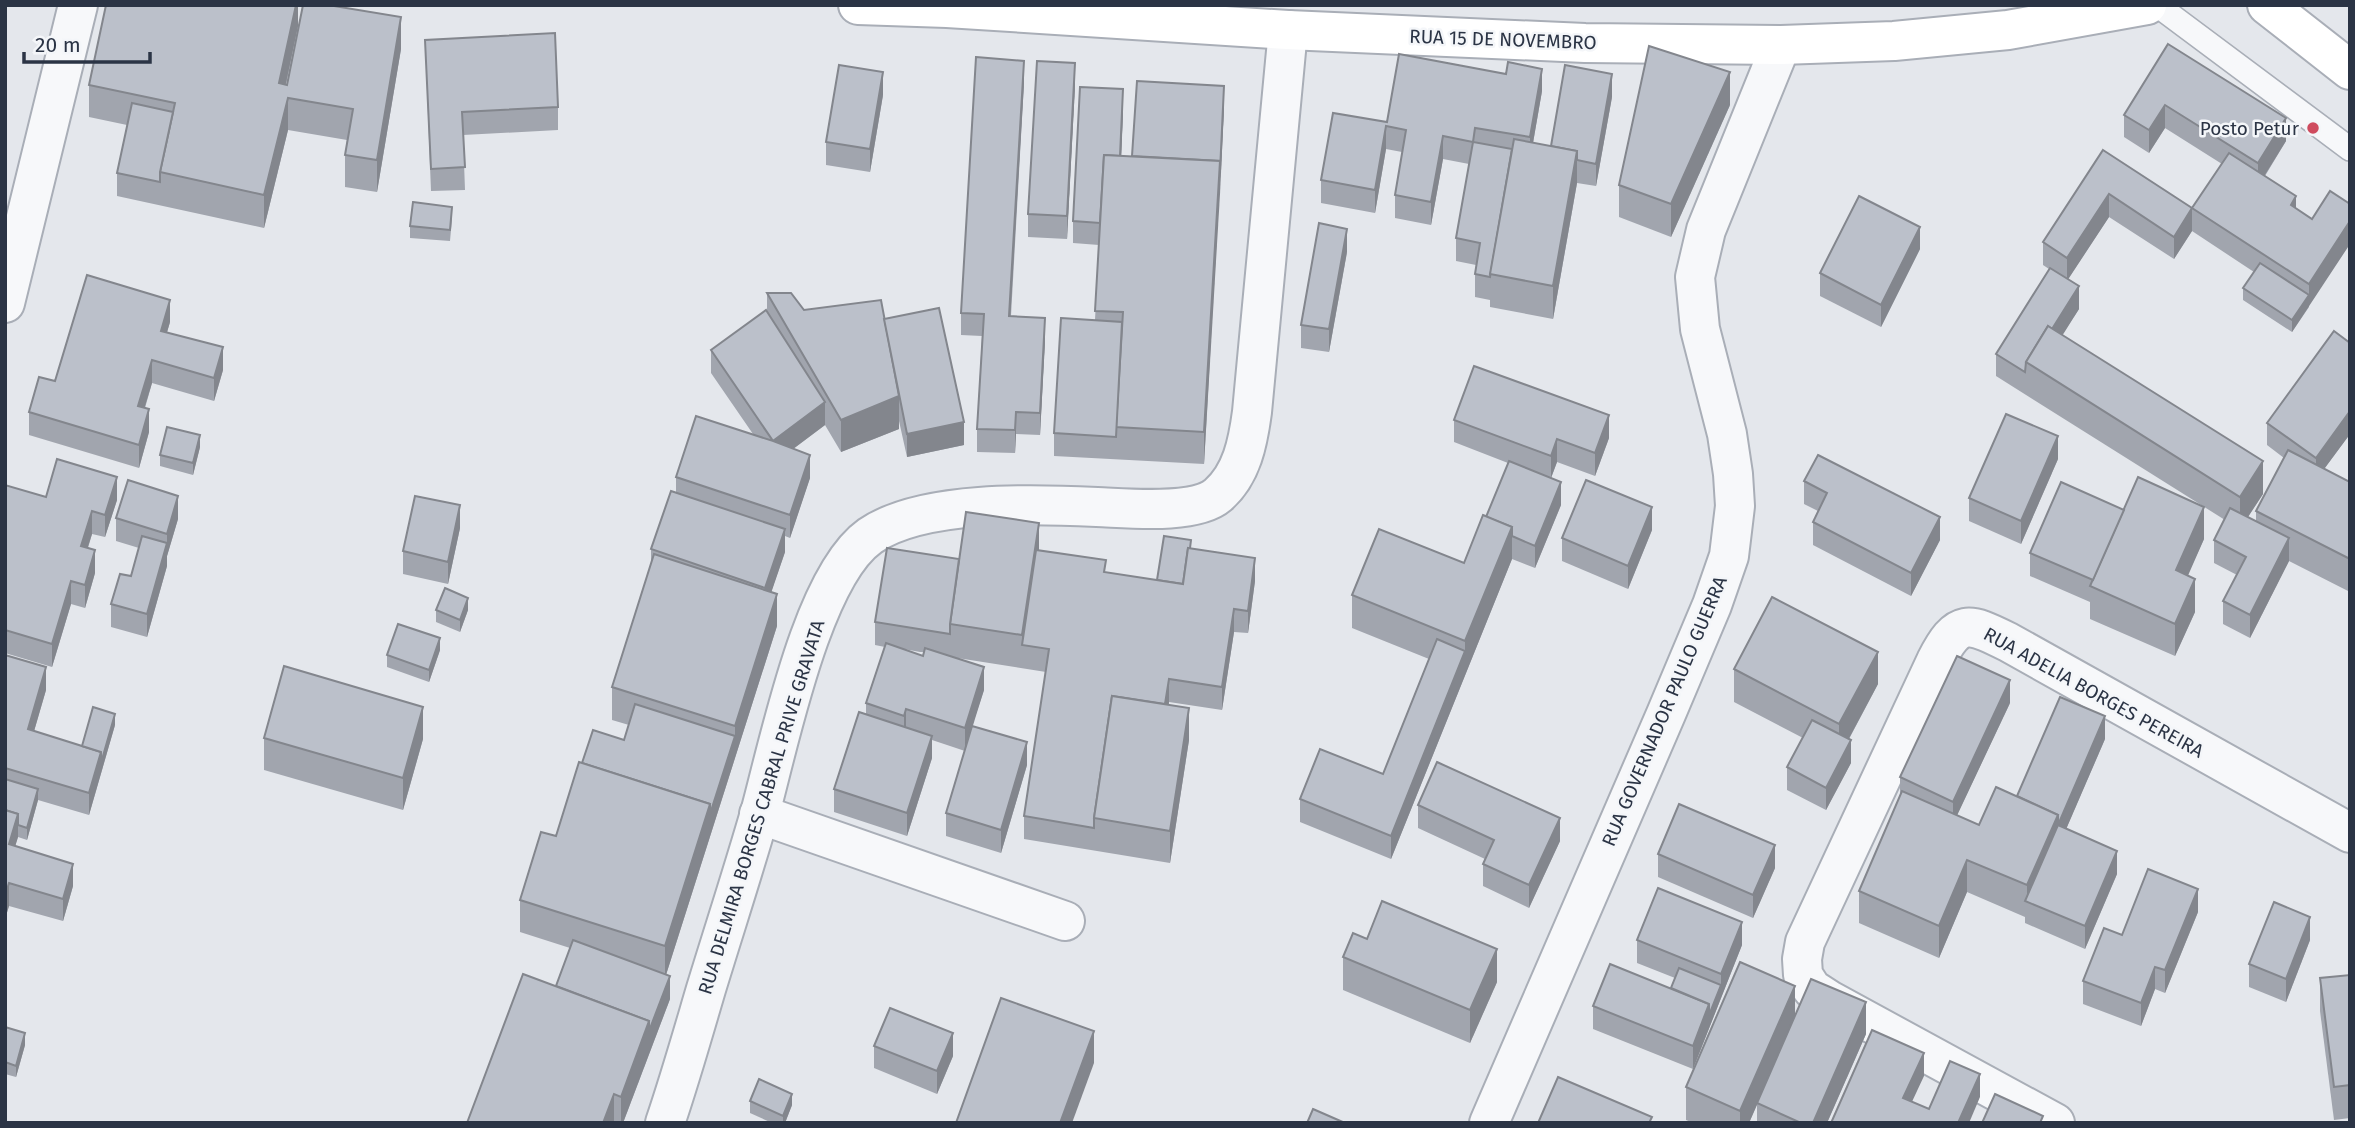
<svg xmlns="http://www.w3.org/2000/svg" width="2355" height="1128" font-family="'Fira Sans',sans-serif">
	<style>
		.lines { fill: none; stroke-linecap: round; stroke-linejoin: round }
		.service-casing { stroke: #a9aeb7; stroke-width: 26 }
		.minor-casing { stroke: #a9aeb7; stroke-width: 42 }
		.secondary-casing { stroke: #a9aeb7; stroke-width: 42 }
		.service { stroke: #f7f8fa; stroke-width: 23 }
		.minor { stroke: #f7f8fa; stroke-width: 38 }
		.secondary { stroke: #fff; stroke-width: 38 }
		.wall { fill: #a1a5ae; fill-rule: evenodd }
		.shaded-wall { fill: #83868d }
		.building { fill: #bbc0ca; stroke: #83868d; stroke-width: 2 }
		.poi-dot { fill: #cf4b5e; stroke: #f4f6f9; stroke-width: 2.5 }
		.labels { text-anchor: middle; stroke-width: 5; stroke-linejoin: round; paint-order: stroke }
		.street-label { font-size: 19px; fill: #2b3445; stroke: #f4f6f9 }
		.poi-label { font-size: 19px; fill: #2b3445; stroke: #f4f6f9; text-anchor: end }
	</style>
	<rect width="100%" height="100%" fill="#e4e7ec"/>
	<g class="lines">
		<defs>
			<path id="service" d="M2157,5L2350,149"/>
			<g id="minor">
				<path d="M5,303L78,5"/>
				<path d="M759,814L1065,921"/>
				<path d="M665,1123C680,1079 693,1033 706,989C724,930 743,872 760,813C779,744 812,577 870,536C922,500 1034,504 1097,507C1127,508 1195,515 1218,495C1242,474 1248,442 1252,412L1288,30"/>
				<path d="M1489,1123L1666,714L1712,605L1729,556L1735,506L1733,474L1727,434L1700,329L1695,277L1706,230L1781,45"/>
				<path d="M2055,1123L1829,1000L1812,989L1803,975L1802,959L1805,942L1936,661C1958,618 1968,622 2008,642L2350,833"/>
			</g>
			<g id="secondary">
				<path d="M858,5L947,8L1288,30L1585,43L1781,45L1894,41L2008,30L2147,5"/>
				<path d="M2267,5L2350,70"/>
			</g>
		</defs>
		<use href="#service" class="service-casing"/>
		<use href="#minor" class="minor-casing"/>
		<use href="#secondary" class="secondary-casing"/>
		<use href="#service" class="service"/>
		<use href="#minor" class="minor"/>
		<use href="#secondary" class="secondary"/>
	</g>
	<g class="wall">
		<path d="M298,5V26L286,85L401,49L377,192L345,187V155L347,140L288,130L264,228L117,196V173L127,125L89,117V85L194,6Z"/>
		<path d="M425,40L558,107V130L463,135L465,190L431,191Z"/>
		<path d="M2168,44L2286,141L2265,176L2296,208L2312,219L2309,307L2292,332L2243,300V288L2254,272L2192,231V208L2222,164L2165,128L2149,153L2124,137V115Z"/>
		<path d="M1024,83L1011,316L1045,341L1040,435L1016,434L1015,453L977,452V429L982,336L961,335V313Z"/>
		<path d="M1075,86L1067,239L1028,237V214Z"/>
		<path d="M1542,91L1533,143L1551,146L1612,97L1596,186L1577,183L1553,319L1490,307V300L1475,297V274L1476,265L1456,261V238L1469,164L1443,159L1431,225L1395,218V195L1402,152L1386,149L1375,213L1321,203V180L1387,122Z"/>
		<path d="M883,95L870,172L826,165V142Z"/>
		<path d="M1730,105L1671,237L1619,217V185Z"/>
		<path d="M1224,109L1204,464L1054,456V433L1095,320L1099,245L1073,243V221L1123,112L1121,156H1132Z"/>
		<path d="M2103,150L2192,231L2174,259L2109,217L2068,279L2079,309L2062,335L2263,494L2248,517L2256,521V511L2284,458L2267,445V423L2350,434L2324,469L2350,482V592L2289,561L2250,638L2223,624V601L2237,575L2214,563V540L2225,520L1996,376V354L2049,269L2043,265V242Z"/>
		<path d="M452,219L450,241L410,238V226Z"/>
		<path d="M1920,249L1881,327L1820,296V273Z"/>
		<path d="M1347,252L1329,352L1301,348V325Z"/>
		<path d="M767,293L804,310L884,319L964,445L907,457L899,421V429L841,452L825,425L793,449L810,478L790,538L785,536V552L771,592L777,626L666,975L670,999L623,1123H467L556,986L570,948L520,932V900L556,836L582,763L624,740L629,725L612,720V687L651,564V549L676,493V477L753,434L711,373V350L767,312Z"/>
		<path d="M170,322L167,332L223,370L214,401L152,383L145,408L149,432L139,468L29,435V412L55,381Z"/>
		<path d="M1454,420L1609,438L1595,476L1557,462L1551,478L1561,505L1535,568L1512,559L1391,859L1300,822V799L1383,774L1429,659L1352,628V595L1464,563L1486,517L1508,463L1454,442Z"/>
		<path d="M200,447L193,475L160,466V455Z"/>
		<path d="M2058,459L2021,544L1969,521V498Z"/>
		<path d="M1804,481L1940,540L1911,596L1813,545V522L1818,511L1804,504Z"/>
		<path d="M5,485L46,497L117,500L105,537L92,534L88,548L95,573L85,608L71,604L52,667L5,653Z"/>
		<path d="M2124,510L2204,539L2187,576L2195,612L2175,656L2090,619V602L2030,576V553Z"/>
		<path d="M116,518L178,519L167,556V566L147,637L111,627V604L131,576L139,548L116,541Z"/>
		<path d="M460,528L448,584L403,574V551Z"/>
		<path d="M1652,530L1628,589L1562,561V538Z"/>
		<path d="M1191,548L1255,581L1248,633L1234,632L1222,710L1169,702V705L1189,740L1170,863L1024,839V816L1046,672L951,657L984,690L972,726L1027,765L1001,853L946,836V813L965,751L932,740V758L907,836L834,812V789L866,714V703L885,647L875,645V622L959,559L1039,550L1106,573L1157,580ZM904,649L920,652H924L923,656Z"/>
		<path d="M436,610H468L460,632L436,622Z"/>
		<path d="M440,650L429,682L387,667V655Z"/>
		<path d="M5,655L46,690L34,731L82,746L115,725L89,815L38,800L27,840L18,837L15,846L73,886L63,921L9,906L5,919Z"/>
		<path d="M1734,669L1878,684L1849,739L1851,763L1826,810L1787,790V767L1803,738L1734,702Z"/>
		<path d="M2010,703L1957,815L1979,825L2017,796L2105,739L2066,829L2117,874L2085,949L2025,923V917L1967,892L1939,958L1859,923V891L1900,796V777Z"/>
		<path d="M264,738L423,739L403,810L264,770Z"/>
		<path d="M1418,805L1560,841L1529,908L1483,886V864L1485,859L1418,828Z"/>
		<path d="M1658,854L1775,868L1753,918L1658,877Z"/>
		<path d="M2198,912L2165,993L2155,989L2141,1026L2083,1004V981L2122,935Z"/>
		<path d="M1637,940L1742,945L1693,1069L1593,1029V1006L1671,988L1675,978L1637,963Z"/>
		<path d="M2310,940L2286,1002L2249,987V964Z"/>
		<path d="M1343,957L1497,982L1470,1043L1343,990Z"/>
		<path d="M2350,975V1118L2334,1120L2320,1011V978Z"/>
		<path d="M1795,1017L1866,1034L1827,1123H1757V1104L1749,1123H1693L1686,1120V1087Z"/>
		<path d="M5,1027L25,1045L16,1077L5,1074Z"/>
		<path d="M874,1046L953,1056L937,1094L874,1068Z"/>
		<path d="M750,1101L792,1105L785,1123H772L750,1113Z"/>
	</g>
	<g class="shaded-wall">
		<path d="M296,5H298V26L279,116V83Z"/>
		<path d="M401,17V49L377,192V160Z"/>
		<path d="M1024,61V83L1009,339V316Z"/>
		<path d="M1075,63V86L1067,239V216Z"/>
		<path d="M1542,69V91L1530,160V137Z"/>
		<path d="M883,72V95L870,172V149Z"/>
		<path d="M1730,72V105L1671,237V204Z"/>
		<path d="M1612,74V97L1596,186V164Z"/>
		<path d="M1224,86V109L1220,194L1204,464V432Z"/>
		<path d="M1123,89V112L1120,188V165Z"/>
		<path d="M288,98V130L264,228V195Z"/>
		<path d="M2165,105V128L2149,153V130Z"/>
		<path d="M2286,118V141L2258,186V163Z"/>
		<path d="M1386,126V149L1375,213V190Z"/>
		<path d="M1443,136V159L1431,225V202Z"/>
		<path d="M1577,151V183L1553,319V286Z"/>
		<path d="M2109,194V217L2067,281V258Z"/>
		<path d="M2296,196V219L2291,205Z"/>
		<path d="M2192,208V231L2174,259V237Z"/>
		<path d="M2350,221V244L2292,332V320L2309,295V284Z"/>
		<path d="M1920,227V249L1881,327V305Z"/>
		<path d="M1347,229V252L1329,352V329Z"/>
		<path d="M2079,286V309L2040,371L2030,364Z"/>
		<path d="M170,300V322L161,353V331Z"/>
		<path d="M1045,318V341L1040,435V413Z"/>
		<path d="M223,347V370L214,401V378Z"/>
		<path d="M152,360V383L138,429V406Z"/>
		<path d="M899,396V429L841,452V420Z"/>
		<path d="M825,402V425L773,464V441Z"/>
		<path d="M149,409V432L139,468V445Z"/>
		<path d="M2350,411V434L2316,480V458Z"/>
		<path d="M1016,412V434L1015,453V430Z"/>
		<path d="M1609,415V438L1595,476V453Z"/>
		<path d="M964,422V445L907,457V434Z"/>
		<path d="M200,435V447L193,475V463Z"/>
		<path d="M2058,436V459L2021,544V521Z"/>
		<path d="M1557,439V462L1551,478V456Z"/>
		<path d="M810,455V478L790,538V515Z"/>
		<path d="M2263,461V494L2240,529V497Z"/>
		<path d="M117,477V500L105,537V515Z"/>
		<path d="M1561,482V505L1535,568V546Z"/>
		<path d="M178,496V519L167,556V534Z"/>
		<path d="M460,505V528L448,584V562Z"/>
		<path d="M1652,507V530L1628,589V566Z"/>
		<path d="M2204,507V539L2176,603V570Z"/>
		<path d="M92,511V534L81,568V546Z"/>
		<path d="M1940,517V540L1911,596V573Z"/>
		<path d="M1039,523V555L1022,645V635Z"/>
		<path d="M1512,527V559L1391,859V836L1465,651V641Z"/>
		<path d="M785,529V552L765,611V588Z"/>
		<path d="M2289,538V561L2250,638V615Z"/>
		<path d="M167,543V566L147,637V614Z"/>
		<path d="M95,550V573L85,608V585Z"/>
		<path d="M1255,558V581L1248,633V611Z"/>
		<path d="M2195,579V612L2175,656V624Z"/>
		<path d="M71,581V604L52,667V644Z"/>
		<path d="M777,594V626L665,978V946L710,804L735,736V726Z"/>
		<path d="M468,598V610L460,632V620Z"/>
		<path d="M1234,609V632L1222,710V687Z"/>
		<path d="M440,638V650L429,682V670Z"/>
		<path d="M1878,652V684L1839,757V724Z"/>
		<path d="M46,667V690L28,752V729Z"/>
		<path d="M984,667V690L965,751V728Z"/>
		<path d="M1169,679V702L1163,737V714Z"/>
		<path d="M2010,680V703L1953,824V802Z"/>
		<path d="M423,707V739L403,810V778Z"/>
		<path d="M1189,708V740L1170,863V831Z"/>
		<path d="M906,709V732L904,738V716Z"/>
		<path d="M115,714V725L89,815V793L101,752Z"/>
		<path d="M2105,716V739L2058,848L2027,901V885L2058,815Z"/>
		<path d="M932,736V758L907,836V813Z"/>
		<path d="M1851,740V763L1826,810V788Z"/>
		<path d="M1027,742V765L1001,853V830Z"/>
		<path d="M38,789V800L27,840V828Z"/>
		<path d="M18,814V837L9,867V844Z"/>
		<path d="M1560,818V841L1529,908V885Z"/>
		<path d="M1775,845V868L1753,918V895Z"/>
		<path d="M2117,851V874L2085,949V926Z"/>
		<path d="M1967,860V892L1939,958V926Z"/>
		<path d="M73,864V886L63,921V899Z"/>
		<path d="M9,883V906L5,919V896Z"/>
		<path d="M2198,889V912L2165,993V970Z"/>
		<path d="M2310,917V940L2286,1002V979Z"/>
		<path d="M1742,922V945L1693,1069V1046L1709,1004L1721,985V974Z"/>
		<path d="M1497,949V982L1470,1043V1010Z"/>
		<path d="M2155,967V989L2141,1026V1003Z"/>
		<path d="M670,976V999L623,1123H621V1097L649,1021Z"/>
		<path d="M1795,986V1019L1749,1123H1740V1111Z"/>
		<path d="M1866,1002V1034L1827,1123H1813Z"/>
		<path d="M1094,1031V1063L1072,1123H1060Z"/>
		<path d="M25,1033V1045L16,1077V1066Z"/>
		<path d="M953,1033V1056L937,1094V1071Z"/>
		<path d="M1924,1053V1076L1903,1121V1098Z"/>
		<path d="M1980,1074V1097L1969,1123H1958Z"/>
		<path d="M614,1094V1123H603Z"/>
		<path d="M792,1094V1105L785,1123H783V1116Z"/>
	</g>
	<g class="building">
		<path d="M106,5H189L194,6L195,5H296L279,83L287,85L303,5H328L401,17L377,160L345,155L353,109L288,98L264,195L160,172L175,103L89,85Z"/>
		<path d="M555,33L558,107L462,112L465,167L431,169L425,40Z"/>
		<path d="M2168,44L2286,118L2258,163L2165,105L2149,130L2124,115Z"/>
		<path d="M1649,46L1730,72L1671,204L1619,185Z"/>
		<path d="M1399,54L1506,74L1508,62L1542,69L1530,137L1475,128L1473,142L1512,149L1490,277L1475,274L1480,243L1456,238L1473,142L1443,136L1431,202L1395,195L1406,130L1386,126L1375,190L1321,180L1333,113L1387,122Z"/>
		<path d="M976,57L1024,61L1009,316L1045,318L1040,413L1016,412L1015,430L977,429L984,314L961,313Z"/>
		<path d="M1037,61L1075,63L1067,216L1028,214Z"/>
		<path d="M839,65L883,72L870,149L826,142Z"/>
		<path d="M1565,65L1612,74L1596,164L1577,160V151L1551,146Z"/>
		<path d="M1137,81L1224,86L1220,171V161L1132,156Z"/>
		<path d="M1080,87L1123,89L1120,156L1104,155L1100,223L1073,221Z"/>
		<path d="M132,103L173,112L160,172V182L117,173Z"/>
		<path d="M1514,139L1577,151L1553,286L1490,274Z"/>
		<path d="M2103,150L2192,208L2174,237L2109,194L2067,258L2043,242Z"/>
		<path d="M2229,153L2296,196L2291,205L2312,219L2330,191L2350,204V221L2309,284L2192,208Z"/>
		<path d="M1104,155L1220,161L1204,432L1116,427L1123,312L1095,311Z"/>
		<path d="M1859,196L1920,227L1881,305L1820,273Z"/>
		<path d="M413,202L452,207L450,230L410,226Z"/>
		<path d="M1319,223L1347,229L1329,329L1301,325Z"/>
		<path d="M2260,263L2309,295L2292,320L2243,288Z"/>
		<path d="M2050,268L2079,286L2052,329L2048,326L2026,362L2025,372L1996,354Z"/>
		<path d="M87,275L170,300L161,331L223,347L214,378L152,360L138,406L149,409L139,445L29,412L39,377L55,381Z"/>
		<path d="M767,293H791L804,310L881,300L899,396L841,420Z"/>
		<path d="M939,308L964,422L907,434L884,319Z"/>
		<path d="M766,310L825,402L773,441L810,455L790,515L676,477L696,416L773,441L711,350Z"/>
		<path d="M1061,318L1122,322L1116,437L1054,433Z"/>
		<path d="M2048,326L2263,461L2240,497L2026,362Z"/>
		<path d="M2334,331L2350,343V411L2316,458L2267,423Z"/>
		<path d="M1474,366L1609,415L1595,453L1557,439L1551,456L1454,420Z"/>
		<path d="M2006,414L2058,436L2021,521L1969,498Z"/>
		<path d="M167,427L200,435L193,463L160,455Z"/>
		<path d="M2288,450L2350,482V559L2256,511Z"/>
		<path d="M1818,455L1940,517L1911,573L1813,522L1827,493L1804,481Z"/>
		<path d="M57,459L117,477L105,515L92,511L81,546L95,550L85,585L71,581L52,644L5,630V485L46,497Z"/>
		<path d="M1509,461L1561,482L1535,546L1512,536V527L1486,517Z"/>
		<path d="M2138,477L2204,507L2176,570L2195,579L2175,624L2090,586Z"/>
		<path d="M128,480L178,496L167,534L116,518Z"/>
		<path d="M1586,480L1652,507L1628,566L1562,538Z"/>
		<path d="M2061,482L2124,510L2093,580L2030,553Z"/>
		<path d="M671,491L785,529L765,588L651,549Z"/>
		<path d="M415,496L460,505L448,562L403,551Z"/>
		<path d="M2230,508L2289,538L2250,615L2223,601L2246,557L2214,540Z"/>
		<path d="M966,512L1039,523L1022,635L950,624Z"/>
		<path d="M1483,515L1512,527L1465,641L1352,595L1379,529L1464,563Z"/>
		<path d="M142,536L167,543L147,614L111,604L120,574L131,576Z"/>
		<path d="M1164,536L1191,540L1190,548H1188L1183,584L1157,580Z"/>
		<path d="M887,548L959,559L950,624V634L875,622Z"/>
		<path d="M1188,548L1255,558L1248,611L1234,609L1222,687L1169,679L1165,704L1112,696L1094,818V828L1024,816L1049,649L1022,645L1036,550L1106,560L1104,572L1183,584Z"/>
		<path d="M654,554L777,594L735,726L612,687Z"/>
		<path d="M445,588L468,598L460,620L436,610Z"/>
		<path d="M1772,597L1878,652L1839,724L1734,669Z"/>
		<path d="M398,624L440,638L429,670L387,655Z"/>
		<path d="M1437,639L1465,651L1391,836L1300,799L1320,749L1383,774Z"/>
		<path d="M886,643L923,656L925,648L984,667L965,728L906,709L904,716L866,703Z"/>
		<path d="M5,655L46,667L28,729L101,752L89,793L5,768Z"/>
		<path d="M1957,656L2010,680L1953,802L1900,777Z"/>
		<path d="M284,666L423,707L403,778L264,738Z"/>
		<path d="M1112,696L1189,708L1170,831L1094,818Z"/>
		<path d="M2060,697L2105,716L2058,825V815L2017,796Z"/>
		<path d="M635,704L735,736L710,814V804L582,763L593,730L624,740Z"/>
		<path d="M93,707L115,714L101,763V752L82,746Z"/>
		<path d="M859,712L932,736L907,813L834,789Z"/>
		<path d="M1812,720L1851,740L1826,788L1787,767Z"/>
		<path d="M972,726L1027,742L1001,830L946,813Z"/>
		<path d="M579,762L710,804L665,946L520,900L541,832L556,836Z"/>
		<path d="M1437,762L1560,818L1529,885L1483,864L1494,840L1418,805Z"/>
		<path d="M5,779L38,789L27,828L18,825V814L5,810Z"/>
		<path d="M1996,787L2058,815L2027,885L1967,860L1939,926L1859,891L1902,791L1979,825Z"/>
		<path d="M1679,804L1775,845L1753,895L1658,854Z"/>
		<path d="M5,810L18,814L9,844L73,864L63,899L9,883L5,896Z"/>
		<path d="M2058,825L2117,851L2085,926L2025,901Z"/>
		<path d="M2148,869L2198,889L2165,970L2155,967L2141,1003L2083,981L2104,928L2122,935Z"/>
		<path d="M1658,888L1742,922L1721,974L1637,940Z"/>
		<path d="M1382,901L1497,949L1470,1010L1343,957L1353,933L1367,939Z"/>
		<path d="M2274,902L2310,917L2286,979L2249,964Z"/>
		<path d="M573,940L670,976L649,1031V1021L556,986Z"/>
		<path d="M1740,962L1795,986L1740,1111L1686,1087Z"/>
		<path d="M1610,964L1709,1004L1693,1046L1593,1006Z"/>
		<path d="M1679,968L1721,985L1709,1015V1004L1671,988Z"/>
		<path d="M523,974L649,1021L621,1097L614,1094L603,1123H467Z"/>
		<path d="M2350,975V1085L2334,1087L2320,978Z"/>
		<path d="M1811,979L1866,1002L1813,1123H1801L1757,1103Z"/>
		<path d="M1001,998L1094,1031L1060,1123H956Z"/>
		<path d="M890,1008L953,1033L937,1071L874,1046Z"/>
		<path d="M5,1027L25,1033L16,1066L5,1062Z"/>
		<path d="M1872,1030L1924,1053L1903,1098L1929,1109L1950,1061L1980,1074L1958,1123H1831Z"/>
		<path d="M1558,1077L1652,1117L1649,1123H1538Z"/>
		<path d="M759,1079L792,1094L783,1116L750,1101Z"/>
		<path d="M1995,1094L2043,1116L2040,1123H1982Z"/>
		<path d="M1313,1109L1345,1123H1307Z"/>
	</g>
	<circle class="poi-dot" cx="2313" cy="128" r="7"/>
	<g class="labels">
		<g class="street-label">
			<text transform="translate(1503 39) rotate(2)" y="7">RUA 15 DE NOVEMBRO</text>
			<text transform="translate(2094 692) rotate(29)" y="7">RUA ADELIA BORGES PEREIRA</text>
			<text transform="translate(1664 711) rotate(-67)" y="7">RUA GOVERNADOR PAULO GUERRA</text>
			<text transform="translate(761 807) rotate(-73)" y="7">RUA DELMIRA BORGES CABRAL PRIVE GRAVATA</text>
		</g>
		<g class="poi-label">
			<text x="2299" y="135">Posto Petur</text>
		</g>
	</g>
	<rect width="2355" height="1128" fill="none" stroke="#2b3445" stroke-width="14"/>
	<path d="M24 52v10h126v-10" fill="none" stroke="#2b3445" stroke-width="3.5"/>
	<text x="35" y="52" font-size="21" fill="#2b3445" stroke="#f4f6f9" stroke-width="5" paint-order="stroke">20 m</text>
</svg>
